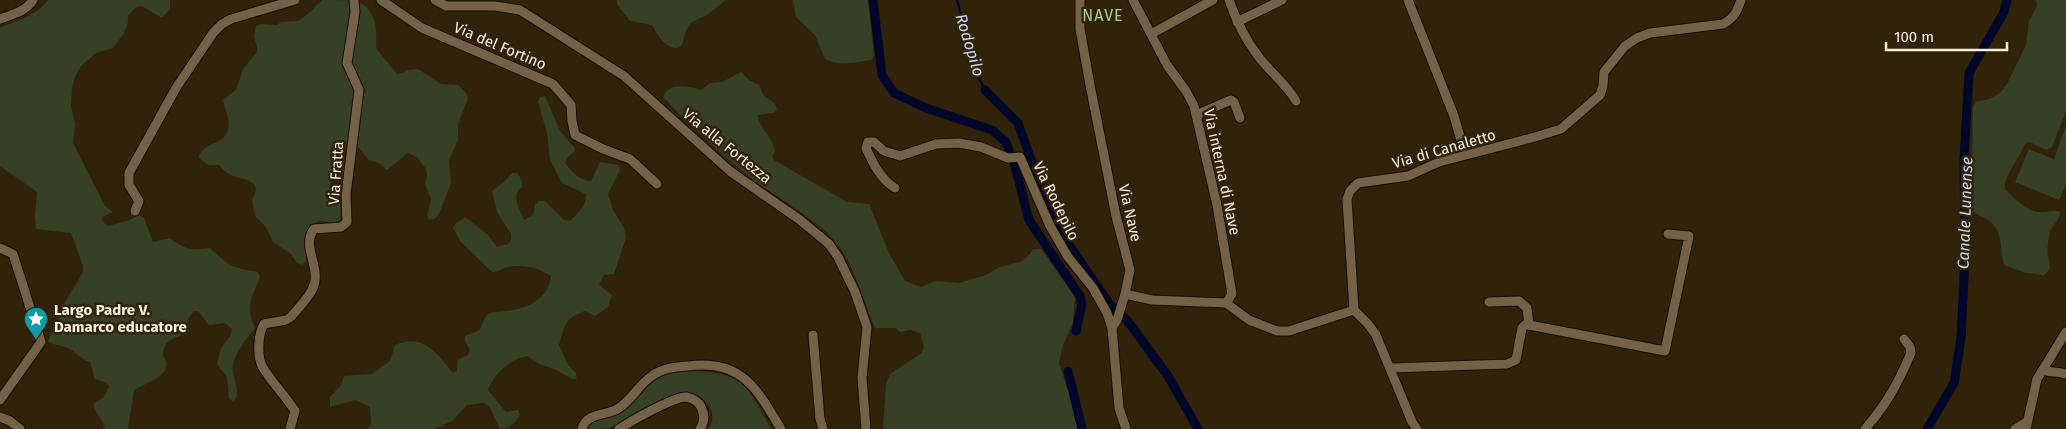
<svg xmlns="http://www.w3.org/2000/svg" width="2066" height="429" viewBox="0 0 2066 429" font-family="'Fira Sans',sans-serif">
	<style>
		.green { fill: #354026 }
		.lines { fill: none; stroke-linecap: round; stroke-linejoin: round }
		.stream { stroke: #000728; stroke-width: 2.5 }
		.canal { stroke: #000728; stroke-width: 9 }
		.minor-casing { stroke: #190b00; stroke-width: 11 }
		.minor { stroke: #736248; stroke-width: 9 }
		.labels { text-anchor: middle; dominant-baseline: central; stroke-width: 5; stroke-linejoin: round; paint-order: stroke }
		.street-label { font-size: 15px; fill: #faf0e2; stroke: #31220a }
		.poi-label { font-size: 15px; font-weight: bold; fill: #faf0e2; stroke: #31220a; text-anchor: start }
		.neighbourhood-label { font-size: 16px; letter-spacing: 1px; fill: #a6cf8c; stroke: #31220a }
		.water-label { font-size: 16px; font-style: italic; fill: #cadaf4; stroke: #31220a }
	</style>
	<rect width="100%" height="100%" fill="#31220a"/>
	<g class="green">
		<path d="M48 0H170V9L162 18 142 6 136 7 128 16V22L124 33 113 48 96 53 81 66 75 77 72 88 71 106 75 124 73 143 105 206 113 212 102 217V221L108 226 130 220 139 215 144 218 153 242 170 238C185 250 191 250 210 248 228 266 233 268 258 272L260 277C251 299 245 305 255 328 246 339 236 351 233 365 231 377 243 393 233 402L229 398 227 377 217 364 221 348 231 335 232 329 225 323 209 325 199 312 194 311 188 319 182 335C172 339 163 342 163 355 177 375 145 383 134 390L128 429H103L105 426 94 408V403L104 397 109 386 105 382 95 379 90 362C80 359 76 352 68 348 61 345 54 346 48 341L65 302 83 272V266L71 233 36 229 35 216 37 192 0 166V28C17 20 37 16 48 0Z"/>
		<path d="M322 0C330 0 351 0 357 1 377 10 377 30 376 48L397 74 403 73 407 70 418 69 441 84 458 85 466 93 468 98 458 124V140L449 160 451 183 439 214 434 219 429 220 427 215 431 199 425 184 427 174 426 169 417 157 408 153 387 170 379 163 369 160 359 148 348 147 344 150V174L341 178 331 180 328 197 339 200 341 204 340 220 336 223 320 221 311 224 304 239 306 261 302 265 297 263 291 254 273 242 266 227 255 216 252 200 256 190 255 185C242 174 231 181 219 165H208L199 158C201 141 226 146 228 128 230 120 225 108 223 100L236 90 243 69 257 52V47L254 37 256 26 261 24 277 25 281 22 298 21 308 14Z"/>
		<path d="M617 0H726L707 15 692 22 686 30 682 45 678 48C665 49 658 35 652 25L630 21 617 4Z"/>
		<path d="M793 0H868L874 56 871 60C855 62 840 67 825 59L815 35 796 17Z"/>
		<path d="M2036 0H2066V111L2052 147 2046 150 2030 142 2025 144C2020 157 2003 177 2005 189 2014 198 2028 213 2041 212 2049 212 2052 209 2060 212 2060 222 2050 226 2049 236 2048 241 2047 251 2048 256 2049 265 2053 269 2043 276L2038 274 2026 273 2004 265C2000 252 2003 235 1993 224 1986 216 1974 217 1970 205 1967 198 1971 189 1971 182 1973 157 1972 132 1973 107L1976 102 1989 99 2000 93 2007 84 2026 45 2029 21 2037 6Z"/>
		<path d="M741 72 749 80 759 85C761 89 762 94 766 97 772 102 775 101 777 110L773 113 757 115C760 129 773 137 775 152L772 156 774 160 847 202 869 204 889 253 905 281 921 287 936 281 959 283 986 275 1000 267 1022 261 1030 254 1033 249H1041L1075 297 1073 323 1063 345 1059 363 1073 406 1078 429H883L886 384 890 374 922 353 924 347 920 333 910 330 900 332 896 328H875C865 305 858 279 846 257 827 222 780 201 750 177 719 153 690 125 663 97 669 82 688 86 701 90L710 83 722 82Z"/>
		<path d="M545 96 560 131 574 147 575 151 567 158 565 163C571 171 580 181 591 181L600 162 618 165 620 170 608 194 613 210 624 228 626 238 614 274 604 275 599 285 612 295 608 307 595 316 585 311C564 318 565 326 559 345L568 365 576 373 577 379H572L554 369 539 364 527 356C510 359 494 374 488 390L506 412 518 410 520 415C515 423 510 429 500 429L489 406 483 403 467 405 452 421 435 429H368L371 424 370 407 355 400 330 407V397L341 385 344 376 372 374 390 361 395 345C423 333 436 352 453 373L457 371 458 360 468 355 470 350 465 341V336L480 330C482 325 484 319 487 315 491 311 500 312 506 311 527 309 549 299 551 276 539 268 523 264 508 267 502 268 499 272 492 272L461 242 453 228 456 223 465 217 487 234 497 247 508 244 511 240V234L497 212 492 191 505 181 512 173H518L522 182V187C510 194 520 210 524 220L533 215 535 205 539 201H545L564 220 570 221C577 213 587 206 586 194L562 183 550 160 547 133 538 102 540 97Z"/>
		<path d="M2066 126V185L2059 200 2015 182 2029 149 2054 159Z"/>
		<path d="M686 371C741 371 746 382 771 429H708C713 423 714 415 710 408 689 369 636 419 609 428 602 429 593 429 586 429L589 423 608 418 627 407 655 380 667 374Z"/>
	</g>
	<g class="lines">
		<path class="stream" d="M957 0 978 76 985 90"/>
		<g class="canal">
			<path d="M873 0 882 75 894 93 926 108 992 130 1006 142 1015 166 1029 220 1080 296 1082 304 1076 331"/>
			<path d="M985 90 1018 123 1040 185 1061 233 1110 305 1127 320 1168 376 1198 429"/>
			<path d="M1068 371 1082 429"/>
			<path d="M1927 429 1954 383 1961 338 1965 255 1964 159 1969 73 2004 12 2007 0"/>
		</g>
		<defs>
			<g id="minor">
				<path d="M381 0 422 28 553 84 571 105 572 121 575 135 603 149 630 159 657 184"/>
				<path d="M435 0 446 6H495L520 10 624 76 731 172 800 220 829 244 838 257 855 292 867 327 862 378 866 429"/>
				<path d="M1080 0V29L1090 85 1116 216 1130 270 1125 294 1117 320 1112 328"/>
				<path d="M1133 0 1167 65 1186 91 1194 106 1217 205 1232 294 1226 303"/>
				<path d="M1229 0C1236 20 1245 39 1258 56 1270 72 1286 84 1296 101"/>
				<path d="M1408 0 1454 116 1465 154"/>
				<path d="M0 19C13 14 25 12 33 0"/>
				<path d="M1237 22 1282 0"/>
				<path d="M1151 34 1213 0"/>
				<path d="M1196 115 1231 100 1234 102 1240 118"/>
				<path d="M895 188C880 179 873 163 866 148L868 142H874L884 151 900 156 936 144 959 143 981 147 1008 158 1020 157 1050 226 1068 257 1093 288 1107 313 1112 328 1119 408 1126 429"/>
				<path d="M135 211 139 201 129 185V173L176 88 213 33 222 24 231 19 295 0"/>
				<path d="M0 248 13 254 41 342 0 400"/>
				<path d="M1125 294 1152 300 1226 303 1249 320 1277 331H1289L1354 310"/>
				<path d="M1489 302 1519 301 1527 308 1529 325"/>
				<path d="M813 335 820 419 823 429"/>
				<path d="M1391 368 1507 364 1516 360 1522 328 1525 325H1529L1665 351 1689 236 1668 234"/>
				<path d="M2043 370C2051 373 2058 371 2066 374"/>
				<path d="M0 417 10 421 20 429"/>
				<path d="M290 429 295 411C285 395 271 382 262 366 257 355 258 334 264 324L286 320 291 317C299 307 313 294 315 281 318 263 302 245 314 229L341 227 347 222 346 194 359 90 347 63 355 12 354 0"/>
				<path d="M582 429C586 412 607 416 619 408 632 400 639 384 652 376 662 368 676 367 688 366 742 359 757 389 781 429"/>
				<path d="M619 429C631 421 673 397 686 397 692 398 699 402 701 407 705 415 705 422 700 429"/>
				<path d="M1417 429 1412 422 1376 335 1368 324 1354 310 1347 199 1350 191 1358 183 1408 176 1439 162 1535 137 1561 129 1600 95 1603 86 1604 72 1625 46 1637 38 1650 33 1723 24C1734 18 1737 12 1741 0"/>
				<path d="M1865 429C1887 404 1898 383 1911 353L1910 347 1904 339"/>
				<path d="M2015 429 2027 422"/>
				<path d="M2026 429 2037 379 2066 332"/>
			</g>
		</defs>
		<use href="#minor" class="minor-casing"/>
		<use href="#minor" class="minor"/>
	</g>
	<defs>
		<symbol id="sight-pin" viewBox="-11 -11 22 30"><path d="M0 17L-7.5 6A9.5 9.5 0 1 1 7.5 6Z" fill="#0f9aa8" stroke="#31220a"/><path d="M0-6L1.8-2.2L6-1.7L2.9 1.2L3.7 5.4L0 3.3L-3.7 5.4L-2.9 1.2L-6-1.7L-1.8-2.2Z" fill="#fff"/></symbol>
	</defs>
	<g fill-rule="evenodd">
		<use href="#sight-pin" x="22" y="305" width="28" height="38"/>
	</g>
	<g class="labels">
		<g class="street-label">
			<text transform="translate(500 46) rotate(23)">Via del Fortino</text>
			<text transform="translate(727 146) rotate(39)">Via alla Fortezza</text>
			<text transform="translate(1444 149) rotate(-16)">Via di Canaletto</text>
			<text transform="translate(1222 172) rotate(78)">Via interna di Nave</text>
			<text transform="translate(336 173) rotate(-86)">Via Fratta</text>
			<text transform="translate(1056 201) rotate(64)">Via Rodepilo</text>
			<text transform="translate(1130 213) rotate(77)">Via Nave</text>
		</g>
		<g class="poi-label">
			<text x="54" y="310">Largo Padre V.<tspan x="54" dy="17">Damarco educatore</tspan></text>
		</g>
		<g class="neighbourhood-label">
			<text x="1103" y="15">NAVE</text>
		</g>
		<g class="water-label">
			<text transform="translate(970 45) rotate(73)">Rodopilo</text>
			<text transform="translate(1965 213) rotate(-88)">Canale Lunense</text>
		</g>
	</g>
	<path d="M1886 42v8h121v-8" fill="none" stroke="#faf0e2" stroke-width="2.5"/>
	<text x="1894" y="42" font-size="15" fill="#faf0e2" stroke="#31220a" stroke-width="4" paint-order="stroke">100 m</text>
</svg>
